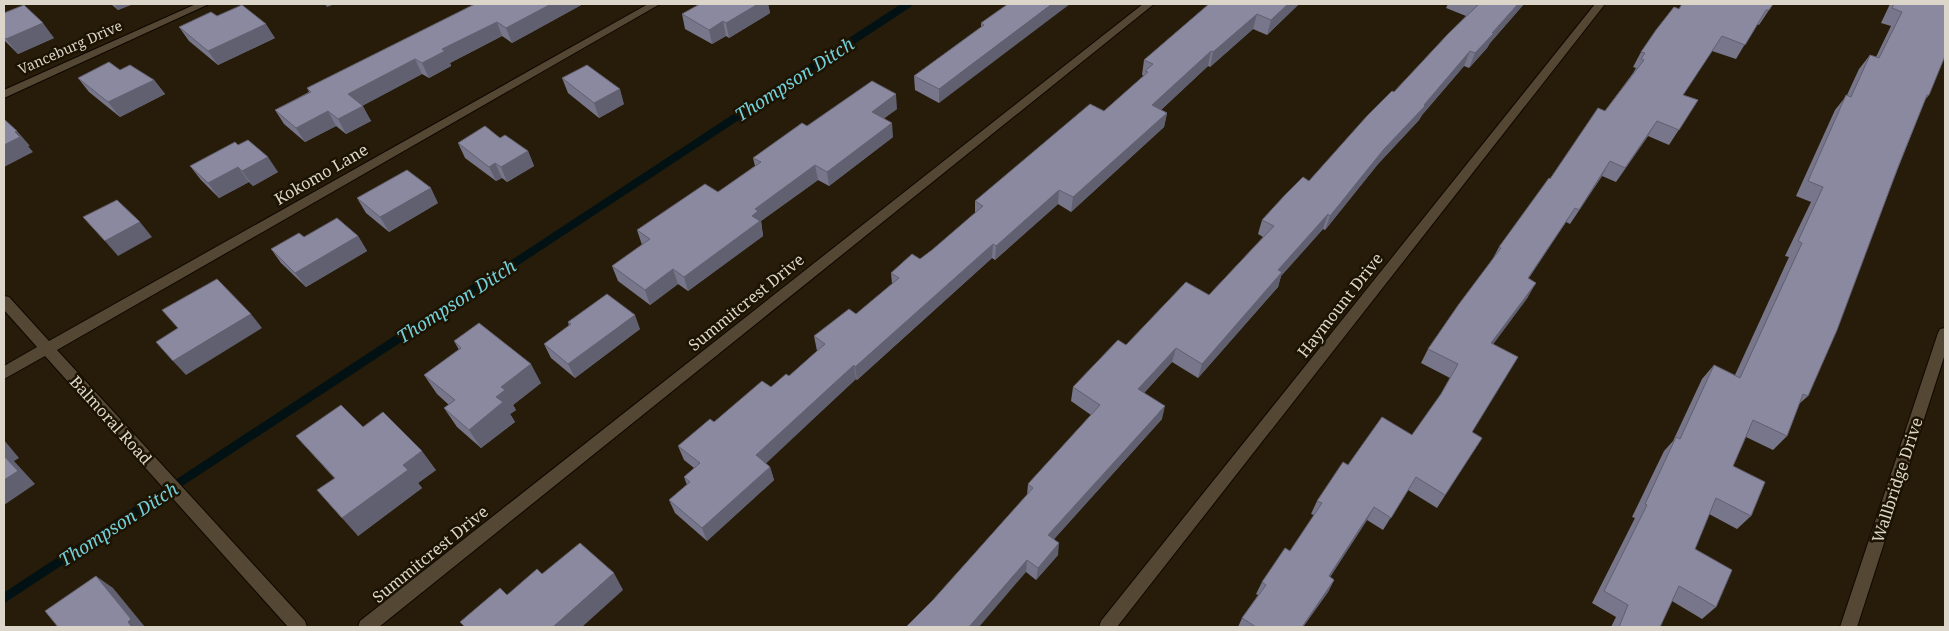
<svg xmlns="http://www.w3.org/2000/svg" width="1949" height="631" viewBox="0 0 1949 631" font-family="'Noto Serif',serif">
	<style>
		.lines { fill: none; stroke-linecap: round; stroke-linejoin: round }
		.stream-far1 { stroke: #021214; stroke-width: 8 }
		.stream { stroke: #021214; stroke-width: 9 }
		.minor-casing { stroke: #0f0700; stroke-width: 2 }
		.minor { fill: #544834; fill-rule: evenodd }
		.wall { fill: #77768a }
		.shaded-wall { fill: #616070 }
		.building { fill: #8a89a0; stroke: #616070 }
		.labels { text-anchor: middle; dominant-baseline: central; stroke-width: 5; stroke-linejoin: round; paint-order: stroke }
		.far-street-label { font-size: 14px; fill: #dcd6ca; stroke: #1d1302 }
		.street-label { font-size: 16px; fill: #dcd6ca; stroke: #1d1302 }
		.water-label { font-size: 18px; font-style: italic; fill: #71d0da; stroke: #1d1302 }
	</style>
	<rect width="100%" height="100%" fill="#261c09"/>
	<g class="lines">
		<path class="stream-far1" d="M493 277 908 4"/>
		<path class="stream" d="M4 598 495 275"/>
		<defs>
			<g id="minor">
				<path d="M196 4H209L4 98V90Z"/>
				<path d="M648 4H660L57 350 305 621 307 627H288L45 356 4 379V366L37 347 4 310V296L9 297 49 341Z"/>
				<path d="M1143 4H1154L379 627H358L360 621Z"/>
				<path d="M1595 4H1605L1117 627H1099L1101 621Z"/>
				<path d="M1945 328V354L1857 627H1840L1938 333 1940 329Z"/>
			</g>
		</defs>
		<use href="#minor" class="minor-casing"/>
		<use href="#minor" class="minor"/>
	</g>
	<g class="wall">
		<path d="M111 4H133L118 10Z"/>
		<path d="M475 4H583L512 43 502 36 450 63 451 66 429 78 422 74 362 106 371 121 346 134 336 126 305 142 284 124 275 110 309 92 307 88Z"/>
		<path d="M700 4H768L770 13 729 38 726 36 712 44 685 29 682 14Z"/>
		<path d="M1008 4 939 103 915 90 914 76 981 27V23Z"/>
		<path d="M1209 4 1298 5 1267 35 1253 29 1210 67 1208 66 1161 110 1167 113 1164 127 1071 212 1058 204 995 260 992 258 857 380 856 379 765 463 770 467 774 480 707 541 675 513 669 500 687 485 684 477 694 468 684 460 678 446 714 422 789 376 817 351 814 336 856 314 892 284 891 273 920 259 932 250 975 214V201L1104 111 1144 76 1142 75 1144 60Z"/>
		<path d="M1448 4H1524L1490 43 1487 48 1469 68 1464 66 1422 115 1419 120 1378 164 1325 230 1323 229 1281 276 1278 287 1198 378 1172 362 1144 393 1162 419 1054 539 1058 555 1036 580 1026 572 933 600 1027 495 1028 484 1091 415 1071 401 1073 387 1126 345 1209 295 1263 237 1258 234 1262 220 1309 181 1466 16 1446 8Z"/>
		<path d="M1773 4 1759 25 1757 24 1736 59 1712 51 1683 95 1698 100 1669 145 1648 136 1616 182 1602 176 1570 224 1566 222 1528 279V297L1493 344 1472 432 1482 438 1437 508 1408 490 1383 530 1367 520 1330 577 1334 580 1328 592 1303 627H1238L1242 618 1258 595 1256 594 1262 582 1290 551 1314 515 1311 514 1317 501 1348 465 1412 435 1441 394 1450 378 1421 363 1428 349 1491 262 1499 247 1550 179 1605 111 1633 73 1636 68 1633 67 1641 52 1679 9Z"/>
		<path d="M1890 4H1945L1929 95 1925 100 1808 396 1799 404 1787 436 1773 450 1746 437 1733 466 1751 516 1737 529 1709 514 1695 549 1716 607 1702 619 1672 601 1660 627H1611L1616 617 1592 603 1635 518 1632 517 1664 451 1673 441 1702 379 1714 365 1735 375 1789 257 1785 256 1811 202 1796 196 1835 110 1847 95 1859 69 1870 55 1876 57 1891 26 1881 23Z"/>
		<path d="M4 13 54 38 18 54 4 40Z"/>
		<path d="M217 16 275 38 218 65 189 41 179 27Z"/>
		<path d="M120 70 154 80 165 94 120 117 89 92 78 78Z"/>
		<path d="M562 78 624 104 599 118 568 93Z"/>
		<path d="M897 109 884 118 893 137 829 186 818 180 761 221 763 236 688 291 678 284 650 305 618 281 612 266 642 245 637 230 718 192 755 166 753 158 807 126Z"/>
		<path d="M500 138 528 151 534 166 507 182 502 178 496 181 465 158 458 143Z"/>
		<path d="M238 145 278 172 253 186 249 182 219 198 201 180 190 166Z"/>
		<path d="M357 198 438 203 389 232 366 213Z"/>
		<path d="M358 236 367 251 306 287 281 263 271 249 304 237Z"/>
		<path d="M568 322 640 329 575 378 551 358 544 344 569 326Z"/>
		<path d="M454 341 541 383 513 405 516 410 510 414 515 422 481 448 457 427 444 408 449 405 437 394 424 375 459 350Z"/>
		<path d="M363 427 436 470 418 483 422 488 358 536 334 478 296 436Z"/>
	</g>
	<g class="shaded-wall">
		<path d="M114 4H133L118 10Z"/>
		<path d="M325 4H335L327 7Z"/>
		<path d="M551 4H583L512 43 506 28Z"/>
		<path d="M758 4H768L770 13 729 38 726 23Z"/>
		<path d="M1052 4H1070L939 103V89Z"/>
		<path d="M1288 4H1298V5L1267 35 1271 20Z"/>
		<path d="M1518 4H1524L1490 43 1487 48 1469 68 1475 53Z"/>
		<path d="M1257 14 1253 29 1210 67 1213 52Z"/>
		<path d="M723 21 726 36 712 44 709 30Z"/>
		<path d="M497 22 502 36 450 63 451 66 429 78 422 63 442 49Z"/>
		<path d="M43 23 54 38 18 54 6 39Z"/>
		<path d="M266 24 275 38 218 65 208 51Z"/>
		<path d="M1211 51 1208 66 1150 120 1152 105Z"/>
		<path d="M1470 51 1464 66 1422 115 1419 120 1378 164 1325 230 1330 216 1384 149Z"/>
		<path d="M415 59 422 74 356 109 348 94Z"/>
		<path d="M154 80 165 94 120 117 108 102Z"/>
		<path d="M620 89 624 104 599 118 594 103Z"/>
		<path d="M896 94 897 109 874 126 872 112Z"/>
		<path d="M363 106 371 121 346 134 338 119Z"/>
		<path d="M328 111 336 126 305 142 296 128Z"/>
		<path d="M1167 113 1164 127 1071 212 1073 197Z"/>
		<path d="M1657 121 1648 136 1616 182 1625 168Z"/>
		<path d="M892 123 893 137 829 186 827 172Z"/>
		<path d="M17 131 30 146H28L33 152 4 167V145L15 132Z"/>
		<path d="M528 151 534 166 507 182 501 167Z"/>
		<path d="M268 157 278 172 253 186 242 171Z"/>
		<path d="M1610 161 1602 176 1570 224 1579 210Z"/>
		<path d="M495 163 502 178 496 181 489 167Z"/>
		<path d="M815 165 818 180 761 221 763 236 688 291 684 277 752 216 755 209Z"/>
		<path d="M238 167 249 182 219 198 208 183Z"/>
		<path d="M431 188 438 203 389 232 380 217Z"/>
		<path d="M1059 190 1058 204 995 260 996 246Z"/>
		<path d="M1575 208 1566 222 1519 293 1528 278Z"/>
		<path d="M1328 214 1323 229 1281 276 1278 287 1198 378 1202 364 1278 270Z"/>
		<path d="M140 222 152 237 118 256 105 241Z"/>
		<path d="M358 236 367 251 306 287 295 273Z"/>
		<path d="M993 244 992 258 857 380 855 367Z"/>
		<path d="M673 269 678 284 650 305 645 290Z"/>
		<path d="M1536 283 1528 297 1483 358 1491 343Z"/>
		<path d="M251 314 262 328 186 375 173 361Z"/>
		<path d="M635 315 640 329 575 378 568 364Z"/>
		<path d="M1176 348 1172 362 1135 403 1138 389Z"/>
		<path d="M531 364 541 383 513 405 516 410 510 414 515 422 481 448 469 430 496 397 501 387Z"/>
		<path d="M854 365 856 379 760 469 756 455Z"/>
		<path d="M1165 406 1162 419 1047 547 1048 535Z"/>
		<path d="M4 440 19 458 14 461 35 484 4 505Z"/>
		<path d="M422 451 436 470 418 483 422 488 358 536 342 518 403 465Z"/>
		<path d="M770 467 774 480 707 541 702 528Z"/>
		<path d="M1374 507 1367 520 1323 588 1329 576Z"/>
		<path d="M1059 543 1058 555 1036 580 1038 568Z"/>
		<path d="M1027 560 1026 572 979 627H969Z"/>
		<path d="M614 573 623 590 582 627H553Z"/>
		<path d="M96 576 113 588 145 627H132Z"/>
		<path d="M1334 580 1328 592 1303 627H1302Z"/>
	</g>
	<g class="building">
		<path d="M475 4H551L506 28 497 22 442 49 445 51 422 63 415 59 348 94 363 106 338 119 328 111 296 128 275 110 311 92 307 88Z"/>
		<path d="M700 4H758L726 23 723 21 709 30 682 14Z"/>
		<path d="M1008 4H1052L939 89 914 76 984 25 981 23Z"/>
		<path d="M1209 4H1288L1271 20 1257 14 1213 52 1211 51 1152 105 1167 113 1073 197 1059 190 996 246 993 244 855 367 854 365 756 455 770 467 702 528 669 500 690 482 684 477 700 463 678 446 710 419 714 422 762 381 771 387 786 374 789 376 825 344 814 336 849 309 856 314 899 278 891 273 912 254 920 259 932 250 983 206 975 201 1090 104 1104 111 1148 72 1145 71 1153 64 1144 60Z"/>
		<path d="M1479 4H1518L1492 33H1494L1475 53 1470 51 1424 105 1425 106 1384 149 1330 216 1328 214 1278 270 1282 272 1202 364 1176 348 1138 389 1165 406 1048 535 1059 543 1038 568 1027 560 969 627H906L933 600 1033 488 1028 484 1100 405 1073 387 1118 340 1126 345 1186 282 1209 295 1274 226 1262 220 1285 195 1303 177 1309 181 1367 116 1392 91 1394 92 1448 34Z"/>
		<path d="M1682 4H1773L1769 10H1766L1745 45 1722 36 1683 95 1698 100 1679 130 1657 121 1625 168 1610 161 1579 210 1575 208 1528 278 1536 283 1491 343 1518 357 1472 432 1482 438 1445 495 1416 477 1391 518 1374 507 1329 576 1334 580 1302 627H1256L1242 618 1266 585 1262 582 1285 548 1290 551 1322 503 1317 501 1343 462 1348 465 1382 417 1412 435 1441 394 1458 364 1428 349 1459 304 1501 248 1499 247 1549 178 1550 179 1598 108 1605 111 1644 60 1641 59 1645 53 1641 52 1656 30 1674 7 1679 9Z"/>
		<path d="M1894 4H1945V56L1929 95H1927L1898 167 1837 330 1808 396 1803 394 1787 436 1753 420 1733 466 1765 482 1751 516 1716 498 1695 549 1732 570 1716 607 1679 586 1660 627H1619L1628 605 1604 591 1647 505 1645 504 1676 437 1680 439 1714 365 1740 378 1802 243 1798 241 1823 187 1808 181 1846 95 1851 97 1870 55 1879 58 1902 12 1892 8Z"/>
		<path d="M24 5 43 23 6 39 4 37V13Z"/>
		<path d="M242 5 266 24 208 51 179 27 211 12 217 16Z"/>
		<path d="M109 62 120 70 130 65 154 80 108 102 78 78Z"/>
		<path d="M587 65 620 89 594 103 562 78Z"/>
		<path d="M872 81 896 94 872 112 892 123 827 172 815 165 755 209 758 211 752 216 760 221 684 277 673 269 645 290 612 266 650 239 637 230 705 184 718 192 761 162 753 158 802 123 807 126Z"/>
		<path d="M4 119 17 131 15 132 20 137 4 145Z"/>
		<path d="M485 126 500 138 505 135 528 151 501 167 495 163 489 167 458 143Z"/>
		<path d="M248 140 268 157 242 171 238 167 208 183 190 166 235 142 238 145Z"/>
		<path d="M407 170 431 188 380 217 357 198Z"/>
		<path d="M117 200 140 222 105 241 83 217Z"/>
		<path d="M337 218 358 236 295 273 271 249 299 233 304 237Z"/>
		<path d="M217 279 251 314 173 361 156 342 178 328 162 310Z"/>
		<path d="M607 294 635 315 568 364 544 344 571 324 568 322Z"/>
		<path d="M479 323 531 364 501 387 505 390 496 397 503 402 469 430 444 408 455 400 424 375 461 348 454 341Z"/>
		<path d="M341 405 363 427 383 412 422 451 403 465 408 470 342 518 317 490 335 478 296 436Z"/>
		<path d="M4 456 18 471 4 480Z"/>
		<path d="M580 543 614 573 553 627H465L460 622 500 588 507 595 537 569 542 574Z"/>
		<path d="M96 576 131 619 128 622 132 627H58L45 611Z"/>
	</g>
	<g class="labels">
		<g class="far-street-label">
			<text transform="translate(70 47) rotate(-24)">Vanceburg Drive</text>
		</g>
		<g class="street-label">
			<text transform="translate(321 174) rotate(-30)">Kokomo Lane</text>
			<text transform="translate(746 302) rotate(-39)">Summitcrest Drive</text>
			<text transform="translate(1340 305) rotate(-52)">Haymount Drive</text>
			<text transform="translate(111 420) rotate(48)">Balmoral Road</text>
			<text transform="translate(1897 480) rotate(-72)">Wallbridge Drive</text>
			<text transform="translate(430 554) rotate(-39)">Summitcrest Drive</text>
		</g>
		<g class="water-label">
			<text transform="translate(794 79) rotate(-33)">Thompson Ditch</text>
			<text transform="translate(456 301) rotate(-33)">Thompson Ditch</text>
			<text transform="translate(118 524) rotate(-33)">Thompson Ditch</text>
		</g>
	</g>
	<rect width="1949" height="631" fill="none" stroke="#dcd6ca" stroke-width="10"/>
</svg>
